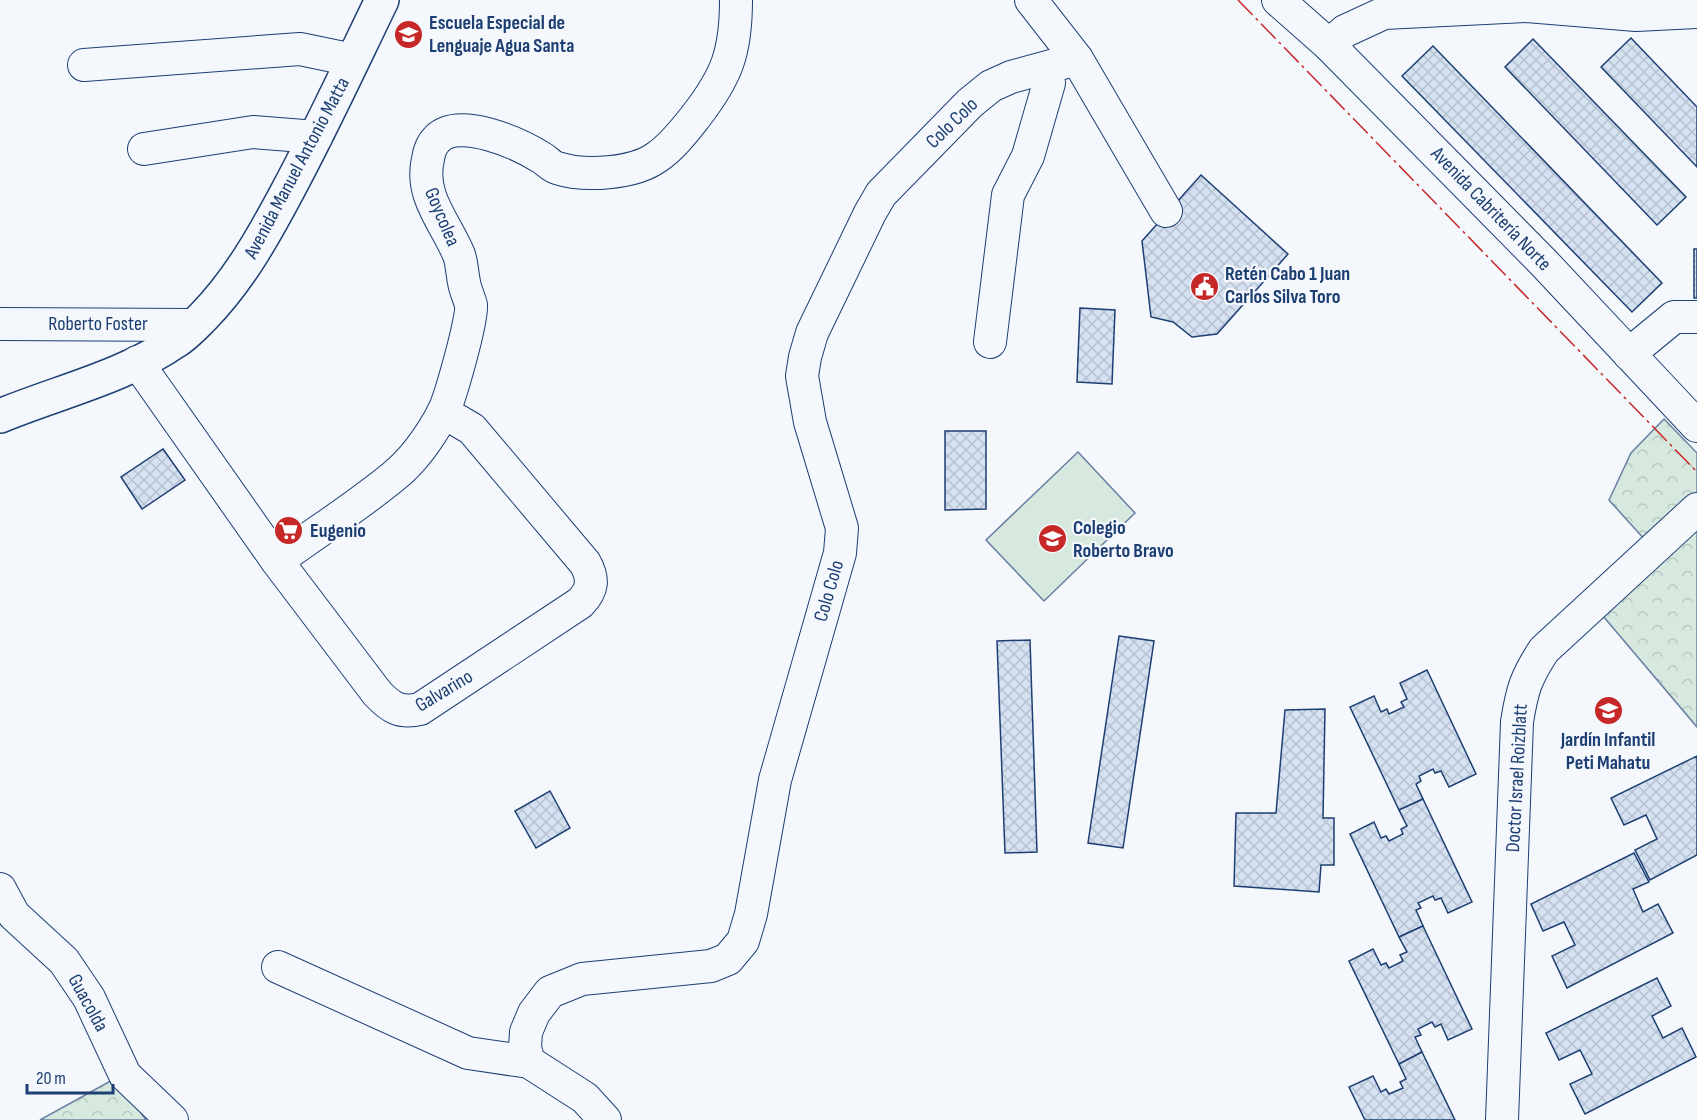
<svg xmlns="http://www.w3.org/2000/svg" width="1697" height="1120" viewBox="0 0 1697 1120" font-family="'Sofia Sans Condensed',sans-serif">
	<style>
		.park { fill: url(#park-crowns); stroke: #687fa3; stroke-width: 1.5 }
		.pitch { fill: #d7e8df; stroke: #687fa3; stroke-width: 1.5 }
		.building { fill: url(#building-cross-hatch); stroke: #1d3f73; stroke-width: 1.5 }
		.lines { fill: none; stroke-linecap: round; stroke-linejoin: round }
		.minor-casing { stroke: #1d3f73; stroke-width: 34 }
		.major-casing { stroke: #1d3f73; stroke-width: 36 }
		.minor { stroke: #f4f7fb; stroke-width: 32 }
		.major { stroke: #f4f7fb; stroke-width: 33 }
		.power { stroke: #c62828; stroke-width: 1.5; stroke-dasharray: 21 4.5 3 4.5; stroke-linecap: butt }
		.labels { text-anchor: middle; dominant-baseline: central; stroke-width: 4.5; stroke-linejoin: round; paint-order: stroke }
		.poi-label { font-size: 20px; font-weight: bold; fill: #1d3f73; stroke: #f4f7fb; text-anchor: start }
		.street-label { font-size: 20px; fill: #1d3f73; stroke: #f4f7fb }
	</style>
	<defs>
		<pattern id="park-crowns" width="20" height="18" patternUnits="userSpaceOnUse" patternTransform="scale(1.5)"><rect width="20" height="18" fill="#d7e8df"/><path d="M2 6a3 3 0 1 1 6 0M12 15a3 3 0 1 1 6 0" fill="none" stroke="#b8c8c3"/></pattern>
		<pattern id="building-cross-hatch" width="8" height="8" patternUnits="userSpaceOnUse" patternTransform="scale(1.5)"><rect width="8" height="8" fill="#d5e0f0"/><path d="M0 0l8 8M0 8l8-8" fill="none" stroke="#b6c1d1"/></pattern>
	</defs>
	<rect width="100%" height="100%" fill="#f4f7fb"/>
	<g class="park">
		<path d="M1664 419 1697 453V727L1603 616 1663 560 1609 500 1631 453Z"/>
		<path d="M116 1078 146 1120H40Z"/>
	</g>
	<path class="pitch" d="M1078 452 1135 513 1044 601 986 540Z"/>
	<g class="building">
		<path d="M1631 38 1697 107V167L1601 67Z"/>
		<path d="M1533 39 1686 197 1657 225 1505 67Z"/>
		<path d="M1433 46 1662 283 1632 312 1402 76Z"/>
		<path d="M1201 175 1288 254 1217 334 1192 337 1173 322 1151 317 1142 241Z"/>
		<rect x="1694" y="249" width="3" height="49"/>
		<path d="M1080 308 1115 310 1112 384 1077 382Z"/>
		<path d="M945 431H986V509L945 510Z"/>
		<path d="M163 449 185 480 142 509 121 477Z"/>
		<path d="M1119 636 1154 641 1123 848 1088 843Z"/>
		<path d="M1030 640 1037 852 1005 853 997 641Z"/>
		<path d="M1427 670 1476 774 1449 787 1441 771 1435 773 1433 769 1419 776 1421 781 1416 784 1423 799 1399 810 1350 707 1374 696 1381 712 1387 709 1389 714 1404 707 1401 702 1407 699 1400 683Z"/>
		<path d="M1325 709 1323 818H1334V865H1321L1319 892 1234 886 1236 813H1276L1285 710Z"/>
		<path d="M1697 756V855L1650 880 1635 850 1657 839 1646 815 1624 825 1611 798Z"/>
		<path d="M550 791 570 828 536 848 515 811Z"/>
		<path d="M1423 799 1472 902 1448 913 1441 898 1435 900 1433 896 1418 903 1421 908 1416 910 1423 926 1399 937 1350 834 1374 822 1381 838 1386 836 1389 841 1403 834 1401 829 1407 826 1399 810Z"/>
		<path d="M1634 853 1649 882 1633 889 1643 912 1658 904 1673 933 1567 988 1552 956 1575 945 1564 922 1543 931 1531 904Z"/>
		<path d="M1423 926 1472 1029 1448 1040 1441 1024 1435 1027 1432 1022 1418 1029 1421 1035 1415 1037 1422 1052 1399 1064 1349 961 1373 949 1381 965 1386 963 1389 968 1403 961 1400 955 1407 952 1399 937Z"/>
		<path d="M1657 978 1671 1006 1652 1016 1663 1038 1682 1028 1696 1057 1585 1114 1570 1084 1592 1074 1580 1050 1559 1060 1546 1033Z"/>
		<path d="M1422 1052 1455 1120H1365L1349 1087 1373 1076 1381 1092 1386 1089 1389 1094 1403 1088 1400 1082 1406 1079 1399 1064Z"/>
	</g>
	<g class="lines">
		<defs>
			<g id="minor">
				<path d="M1278 0 1329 45 1544 263 1697 426"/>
				<path d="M1329 45 1345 31 1384 13 1527 6 1636 15 1697 12"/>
				<path d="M1077 59 1166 211"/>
				<path d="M84 65 300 49 353 60"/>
				<path d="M144 149 253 132 316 137"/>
				<path d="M0 324 195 325"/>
				<path d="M990 342 1008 195 1028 156 1049 83 1046 68"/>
				<path d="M1629 354 1674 317H1697"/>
				<path d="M137 362 277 561 377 693C390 707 400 714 420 709L580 603C593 590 594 579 585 563L472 429 443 412"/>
				<path d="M277 561C315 533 358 506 394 476 414 460 431 435 443 413 450 399 473 318 471 305 469 297 465 290 464 282 462 273 462 263 459 255 446 223 419 196 428 159 429 152 432 144 437 139 459 116 520 144 542 158 547 161 552 167 557 168 584 177 634 174 657 157 672 147 685 130 696 116 727 76 736 52 736 0"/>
				<path d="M0 889 14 915 64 961 89 998 125 1075 172 1120"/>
				<path d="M278 967 468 1053 529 1062"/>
				<path d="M605 1120 585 1098 529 1062 525 1048 526 1032 534 1013 550 992 582 979 711 966 728 959 743 941 751 914 775 780 840 553 842 528 810 422 802 376 805 357 812 333 870 213 881 194 970 103 991 86 1011 77 1077 59 1031 0"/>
				<path d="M1502 1120 1517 722C1522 690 1526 677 1544 650L1697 509"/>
			</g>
			<path id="major" d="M0 416C58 392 124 377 176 341 186 335 195 325 203 317 239 280 263 237 287 192 321 129 351 64 382 0"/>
		</defs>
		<use href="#minor" class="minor-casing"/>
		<use href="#major" class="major-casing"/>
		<use href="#minor" class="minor"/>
		<use href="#major" class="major"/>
		<path class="power" d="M1238 0 1697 472"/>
	</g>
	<defs>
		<symbol id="school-disc" viewBox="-11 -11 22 22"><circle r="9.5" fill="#c62828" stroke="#f4f7fb"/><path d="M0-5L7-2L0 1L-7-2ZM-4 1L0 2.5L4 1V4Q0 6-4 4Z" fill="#fff"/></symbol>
		<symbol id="civic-disc" viewBox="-11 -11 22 22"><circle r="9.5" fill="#c62828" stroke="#f4f7fb"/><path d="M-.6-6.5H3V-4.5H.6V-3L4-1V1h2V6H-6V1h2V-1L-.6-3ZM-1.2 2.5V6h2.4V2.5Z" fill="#fff"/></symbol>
		<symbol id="supermarket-disc" viewBox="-11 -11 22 22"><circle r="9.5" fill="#c62828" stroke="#f4f7fb"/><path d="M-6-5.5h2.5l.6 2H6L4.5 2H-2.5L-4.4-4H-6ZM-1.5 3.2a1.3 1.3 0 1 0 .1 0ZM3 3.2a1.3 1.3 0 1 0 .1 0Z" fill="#fff"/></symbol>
	</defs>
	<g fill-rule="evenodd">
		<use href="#school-disc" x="392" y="18" width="33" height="33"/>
		<use href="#civic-disc" x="1188" y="270" width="33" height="33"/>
		<use href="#supermarket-disc" x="272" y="514" width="33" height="33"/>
		<use href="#school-disc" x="1036" y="522" width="33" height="33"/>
		<use href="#school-disc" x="1592" y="694" width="33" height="33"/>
	</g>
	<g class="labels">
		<g class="poi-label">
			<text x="429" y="23">Escuela Especial de<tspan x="429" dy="23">Lenguaje Agua Santa</tspan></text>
			<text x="1225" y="274">Retén Cabo 1 Juan<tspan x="1225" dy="23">Carlos Silva Toro</tspan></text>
			<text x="1073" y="528">Colegio<tspan x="1073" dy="23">Roberto Bravo</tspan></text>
			<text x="310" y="531">Eugenio</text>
			<text x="1608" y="740" text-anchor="middle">Jardín Infantil<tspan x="1608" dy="23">Peti Mahatu</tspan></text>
		</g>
		<g class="street-label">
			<text transform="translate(952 123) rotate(-44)">Colo Colo</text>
			<text transform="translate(297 168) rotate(-62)">Avenida Manuel Antonio Matta</text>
			<text transform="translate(1491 209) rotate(46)">Avenida Cabritería Norte</text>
			<text transform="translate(442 217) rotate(67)">Goycolea</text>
			<text x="98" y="324">Roberto Foster</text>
			<text transform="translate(829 591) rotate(-74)">Colo Colo</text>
			<text transform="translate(444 691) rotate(-31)">Galvarino</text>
			<text transform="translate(1517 778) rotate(-87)">Doctor Israel Roizblatt</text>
			<text transform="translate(88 1003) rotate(61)">Guacolda</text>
		</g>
	</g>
	<path d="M27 1084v9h86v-9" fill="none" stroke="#1d3f73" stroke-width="3"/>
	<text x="36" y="1084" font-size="18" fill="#1d3f73" stroke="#f4f7fb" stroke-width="4.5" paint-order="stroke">20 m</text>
</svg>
